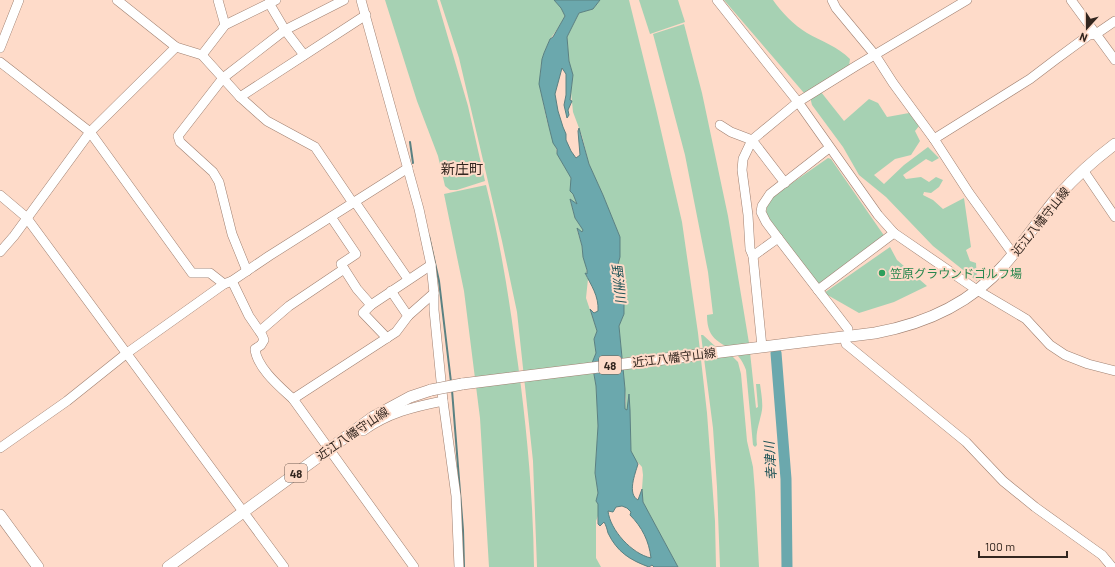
<svg xmlns="http://www.w3.org/2000/svg" width="1115" height="567" viewBox="0 0 1115 567" font-family="Barlow,'Noto Sans JP',sans-serif">
	<style>
		.green { fill: #a6d1b3 }
		.water { fill: #6ba8ad; stroke: #5a8182; fill-rule: evenodd }
		.lines { fill: none; stroke-linecap: round; stroke-linejoin: round }
		.stream { stroke: #5a8182; stroke-width: 2 }
		.river { stroke: #6ba8ad; stroke-width: 11 }
		.minor-casing { stroke: #a08071; stroke-width: 10 }
		.major-casing { stroke: #a08071; stroke-width: 12 }
		.minor { stroke: #fff; stroke-width: 9 }
		.major { stroke: #fff; stroke-width: 11 }
		.major-bridge-casing { stroke: #a08071; stroke-width: 12; stroke-linecap: butt }
		.major-bridge { stroke: #fff; stroke-width: 11 }
		.leisure-dot { fill: #2e9e5b; stroke: #fedbc9; stroke-width: 1.5 }
		.labels { text-anchor: middle; dominant-baseline: central; stroke-width: 4; stroke-linejoin: round; paint-order: stroke }
		.shield { fill: #fedbc9; stroke: #705c52; stroke-width: 1 }
		.shield-label { font-size: 11px; font-weight: bold; fill: #33261f }
		.street-label { font-size: 12px; fill: #33261f; stroke: #fedbc9 }
		.leisure-label { font-size: 12px; fill: #27864d; stroke: #fedbc9; text-anchor: start }
		.water-label { font-size: 13px; font-style: italic; fill: #1c5256; stroke: #fedbc9 }
		.quarter-label { font-size: 14px; fill: #33261f; stroke: #fedbc9 }
	</style>
	<rect width="100%" height="100%" fill="#fedbc9"/>
	<g class="green">
		<path d="M385 0H437L468 106 485 181 457 190H450L445 186 438 156 417 101Z"/>
		<path d="M440 0H554L561 8 565 16C560 24 556 32 550 39 548 41 548 46 546 48 535 72 542 97 547 121 549 129 557 147 557 154L571 178 573 194 577 204 570 200 575 218 583 230 582 233 577 228V230L582 246 583 257 586 263 587 275 585 274 588 279 586 298 597 331 594 339 596 353 592 363 596 386 598 426 595 473 598 493 596 501 598 504V516L596 521V558L601 567H537L533 461 517 312 502 241 459 58Z"/>
		<path d="M600 0H629L656 109 682 222 698 333 707 413 715 521 716 567H678L643 502 642 489 643 475 642 467 634 458 631 451 630 410 629 398 627 411 625 409 626 401 619 326 624 314V298L618 277 615 275V270L620 257V237L603 195 589 164 582 136 573 112 571 92 573 75 569 61 567 37 579 13 593 9Z"/>
		<path d="M639 0H678L685 22 650 34Z"/>
		<path d="M724 0H773C781 12 794 25 807 33 821 41 838 47 850 59L849 66 804 93Z"/>
		<path d="M684 24 702 93 728 216 749 343 756 408 758 407 756 384H760C761 392 763 402 762 410 760 422 755 432 757 445L755 447 753 445 746 370C744 365 742 360 738 356 722 340 707 343 707 315L713 314 708 272 685 155 653 34Z"/>
		<path d="M821 92 844 121 869 99 878 103 887 117 909 113 919 126 915 131 920 141 911 155 895 159 874 175 884 184 904 165 928 147 939 158 932 162 926 159 903 175 906 179 921 177 929 182 936 177 943 180 939 187 931 193 924 192 923 195 933 200 943 209 964 198 971 247 966 250 970 261 976 263 977 281 933 246 886 197 859 175 843 147 812 105 810 97Z"/>
		<path d="M828 158 831 159 885 237 818 286 767 220C765 210 767 204 772 197Z"/>
		<path d="M486 185C499 237 508 290 515 343 526 418 533 492 534 567H489L480 418 464 291 444 194Z"/>
		<path d="M890 247 897 260 927 286 894 302 859 313 824 293Z"/>
		<path d="M701 335H703L716 347 732 356 738 362 741 374 747 441 753 467 755 492 759 567H720L717 487 713 428Z"/>
	</g>
	<path class="water" d="M554 0H600L593 9 579 13 567 37 569 61 573 75 570 100 572 101 568 110 569 115 567 118 564 105 566 95V74L562 68 555 94 558 111 563 127 566 134V140L571 151 576 158 580 155 578 131 579 128 589 164 603 195 620 237V257L615 275 618 277 624 298V314L619 326 625 389V409L627 410 629 394 630 410 631 451 638 464C635 474 627 494 638 500L642 489 643 502 678 567H654L652 565 649 567C630 560 617 552 608 533 607 529 606 525 604 522L600 526 598 524V504L596 501 598 493 595 473 598 426 596 386 592 363 596 353 594 339 597 331 590 309 594 313 598 311C599 296 591 285 585 273L587 274V270L583 257 582 246 577 228 582 232 583 230 575 218 570 199 577 204 573 194 570 191 571 178 557 154V149L553 143 548 123 539 84 542 59 544 53 550 39 553 37 565 16 561 8ZM622 506 627 508 631 512 630 515C642 527 649 541 651 558 632 554 610 530 608 511L613 512 616 507Z"/>
	<g class="lines">
		<g class="stream">
			<path d="M410 142 413 163"/>
			<path d="M429 236 439 281 451 382"/>
			<path d="M452 390 463 530 464 567"/>
		</g>
		<path class="river" d="M776 353 786 479 787 567"/>
		<defs>
			<g id="minor">
				<path d="M117 0 176 47 202 55 240 97 267 121 315 147 353 203"/>
				<path d="M218 0 225 25"/>
				<path d="M361 0 419 209 431 265 434 293V310L443 401 456 496 459 567"/>
				<path d="M717 0 798 102 878 215 894 233 977 290 1026 319 1050 345 1065 355 1088 364 1115 371"/>
				<path d="M832 0 836 8 875 55 893 83 934 139 969 193 1013 254"/>
				<path d="M1071 0 1115 60"/>
				<path d="M269 3 285 30 304 55"/>
				<path d="M0 48 19 0"/>
				<path d="M202 55 225 25 276 0"/>
				<path d="M0 62 90 132 192 273H210L224 284"/>
				<path d="M240 97 366 15"/>
				<path d="M720 125 731 132 752 140 785 183"/>
				<path d="M934 139 1030 79 1055 60 1089 35 1096 34 1115 21"/>
				<path d="M829 148 770 194 762 206 761 212 766 222 778 238 848 329"/>
				<path d="M1083 170 1115 217"/>
				<path d="M0 195 26 217 284 567"/>
				<path d="M355 202 408 279"/>
				<path d="M331 217 356 254 341 264 357 289 371 305"/>
				<path d="M0 252 14 236 90 132 176 47"/>
				<path d="M753 256 778 238"/>
				<path d="M247 271 232 234 219 182 213 172 180 142 178 136 223 78 285 30 344 0"/>
				<path d="M232 281 249 316 262 335 264 340 261 345 255 349C257 368 280 387 293 399L414 567"/>
				<path d="M818 290 894 233"/>
				<path d="M391 291 408 316"/>
				<path d="M260 331 289 306 344 269"/>
				<path d="M844 337 846 344 966 442 1003 481 1035 507 1102 555 1112 567"/>
				<path d="M387 338 363 313 371 305 431 265"/>
				<path d="M762 347 753 256 750 249 748 215 742 170 743 159 752 140 798 102 856 66 967 0"/>
				<path d="M293 399 396 332 408 316 434 293"/>
				<path d="M363 431C388 413 413 407 443 401"/>
				<path d="M0 448 67 401 127 353 224 284 232 281 269 256 408 168"/>
			</g>
			<g id="major">
				<path d="M462 384 875 333C924 324 971 303 1004 265 1024 243 1040 217 1059 195 1076 176 1095 159 1115 144"/>
				<path d="M0 515 38 567"/>
				<path d="M168 567 373 417 410 397 431 390"/>
			</g>
		</defs>
		<use href="#minor" class="minor-casing"/>
		<use href="#major" class="major-casing"/>
		<use href="#minor" class="minor"/>
		<use href="#major" class="major"/>
		<defs>
			<path id="major-bridge" d="M431 390 462 384"/>
		</defs>
		<use href="#major-bridge" class="major-bridge-casing"/>
		<use href="#major-bridge" class="major-bridge"/>
	</g>
	<circle class="leisure-dot" cx="882" cy="273" r="4"/>
	<g class="labels">
		<g class="shield">
			<rect x="599" y="356" width="22" height="18" rx="3"/>
			<rect x="285" y="464" width="22" height="18" rx="3"/>
		</g>
		<g class="shield-label">
			<text x="610" y="365">48</text>
			<text x="296" y="473">48</text>
		</g>
		<g class="street-label">
			<text transform="translate(1040 221) rotate(-51)">近江八幡守山線</text>
			<text transform="translate(674 357) rotate(-7)">近江八幡守山線</text>
			<text transform="translate(352 433) rotate(-34)">近江八幡守山線</text>
		</g>
		<g class="leisure-label">
			<text x="890" y="273">笠原グラウンドゴルフ場</text>
		</g>
		<g class="water-label">
			<text transform="translate(619 283) rotate(83)">野洲川</text>
			<text transform="translate(770 461) rotate(-94)">幸津川</text>
		</g>
		<g class="quarter-label">
			<text x="462" y="168">新庄町</text>
		</g>
	</g>
	<g transform="translate(1087 28) rotate(201)" stroke="#fedbc9" stroke-width="3" paint-order="stroke">
	<path d="M0-3L7 15L0 10L-7 15Z" fill="#33261f"/>
	<text y="-6" font-size="11" font-weight="bold" text-anchor="middle" fill="#33261f">N</text>
	</g>
	<path d="M979 551v6h88v-6" fill="none" stroke="#33261f" stroke-width="2"/>
	<text x="985" y="551" font-size="12" fill="#33261f" stroke="#fedbc9" stroke-width="3" paint-order="stroke">100 m</text>
</svg>
